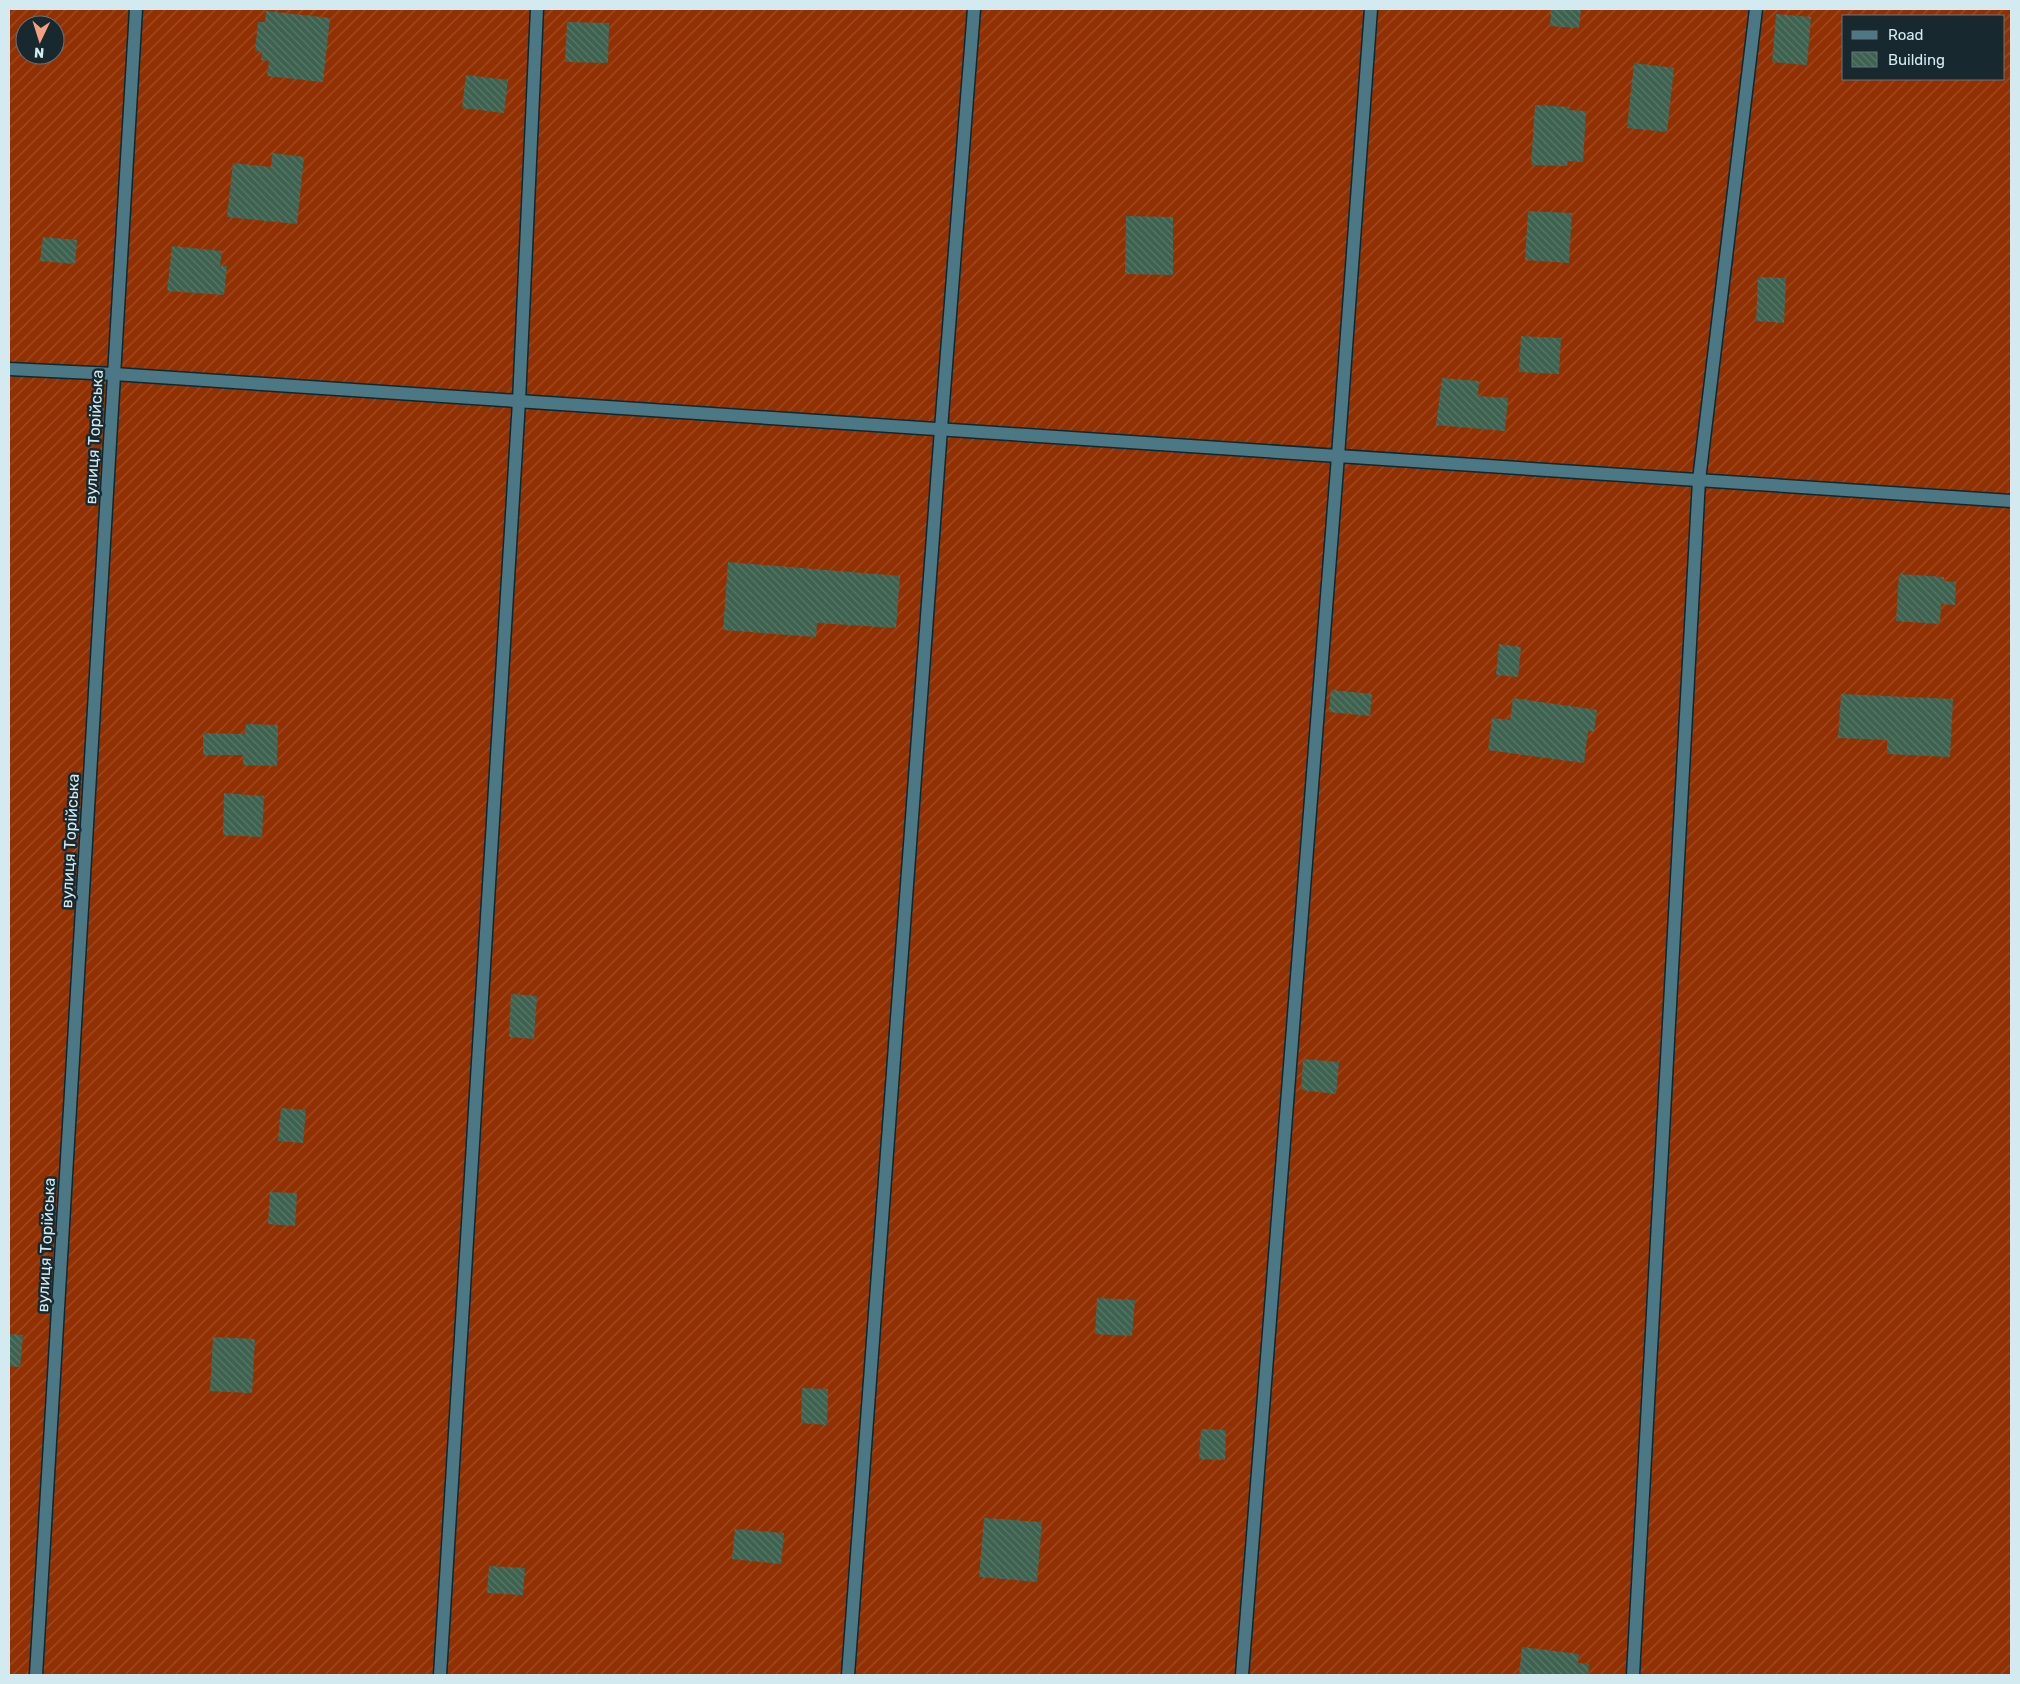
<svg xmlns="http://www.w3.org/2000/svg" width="2020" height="1684" viewBox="0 0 2020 1684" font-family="Rubik,sans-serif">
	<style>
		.garden { fill: url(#garden-furrows); fill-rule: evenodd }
		.building { fill: url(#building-back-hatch) }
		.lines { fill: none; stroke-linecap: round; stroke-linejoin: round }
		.lane-casing { stroke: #082a34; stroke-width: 15 }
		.street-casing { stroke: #082a34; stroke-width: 15 }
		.lane { stroke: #4c7785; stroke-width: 12 }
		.street { stroke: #4c7785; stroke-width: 12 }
		.labels { text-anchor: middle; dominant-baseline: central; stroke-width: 5; stroke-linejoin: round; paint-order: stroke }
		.street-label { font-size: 16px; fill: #d3eaf1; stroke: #17292f }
	</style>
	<defs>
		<pattern id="garden-furrows" width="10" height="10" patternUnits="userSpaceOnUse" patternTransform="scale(1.25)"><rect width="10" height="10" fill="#913002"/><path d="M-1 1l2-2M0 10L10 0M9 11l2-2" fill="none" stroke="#a04e27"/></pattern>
		<pattern id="building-back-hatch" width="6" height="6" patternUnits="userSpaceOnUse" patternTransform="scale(1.25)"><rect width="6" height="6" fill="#3e624f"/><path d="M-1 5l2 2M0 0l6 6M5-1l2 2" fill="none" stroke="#597969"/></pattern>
	</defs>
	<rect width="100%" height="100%" fill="#194552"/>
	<path class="garden" d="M9 9H2011V1675H9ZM1844 16H2004V79H1844ZM25 25H55V55H25Z"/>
	<g class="building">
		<path d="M1551 9H1581L1579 28 1550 26Z"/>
		<path d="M266 11 330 18 323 82 267 76 269 61 261 60 262 52 255 51 258 22H265Z"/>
		<path d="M1776 14 1811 17 1807 65 1772 62Z"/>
		<path d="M567 22 609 23 608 63 565 62Z"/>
		<path d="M1634 63 1674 68 1667 132 1627 128Z"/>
		<path d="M466 75 508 80 504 113 462 108Z"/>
		<path d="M1535 105 1570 107 1569 110 1586 111 1583 162 1568 161 1567 166 1531 165Z"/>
		<path d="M272 153 304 157 297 224 227 217 233 163 271 167Z"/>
		<path d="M1528 211 1572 213 1569 263 1525 260Z"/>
		<path d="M1126 216 1173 217V275L1125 274Z"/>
		<path d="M43 237 77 240 75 264 40 261Z"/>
		<path d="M172 246 222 251 220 266H227L224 295 167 291Z"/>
		<path d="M1758 277 1786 278 1784 323 1756 321Z"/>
		<path d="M1521 336 1561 338 1559 374 1519 372Z"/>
		<path d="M1442 378 1479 381 1478 396 1508 398 1505 431 1436 425Z"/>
		<path d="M728 562 900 576 896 628 817 623 816 637 723 630Z"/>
		<path d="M1899 574 1944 577V581L1956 582 1955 605 1941 604 1940 624 1896 621Z"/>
		<path d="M1499 644 1521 647 1518 677 1496 675Z"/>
		<path d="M1331 690 1372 694 1370 716 1329 712Z"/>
		<path d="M1841 694 1953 699 1950 757 1887 754V740L1838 738Z"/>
		<path d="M1513 698 1597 710 1594 732 1588 731 1584 763 1488 750 1492 718 1510 720Z"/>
		<path d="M246 724 278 725 277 766 243 765V755H203V733L245 734Z"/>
		<path d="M224 793 264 796 262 837 223 835Z"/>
		<path d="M511 994 537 996 534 1039 509 1037Z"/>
		<path d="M1303 1059 1339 1062 1336 1094 1301 1090Z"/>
		<path d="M281 1108 306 1110 303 1143 278 1141Z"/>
		<path d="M270 1192 297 1193 295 1226 268 1224Z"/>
		<path d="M1097 1298 1135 1300 1132 1336 1095 1334Z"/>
		<path d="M9 1334 23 1335 20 1367 9 1366Z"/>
		<path d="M213 1337 255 1339 252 1393 210 1391Z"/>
		<path d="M802 1388 828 1389 827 1425 801 1423Z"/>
		<path d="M1201 1429 1226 1430 1225 1460 1199 1459Z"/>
		<path d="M984 1518 1042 1522 1037 1582 979 1577Z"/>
		<path d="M735 1529 784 1533 781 1564 732 1559Z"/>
		<path d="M489 1566 525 1568 523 1595 487 1593Z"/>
		<path d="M1522 1647 1579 1654 1578 1663 1589 1664 1588 1675H1519Z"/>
	</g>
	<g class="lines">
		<defs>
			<g id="lane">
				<path d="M9 369 114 374"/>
				<path d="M440 1675 519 401 537 9"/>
				<path d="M848 1675 941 429 974 9"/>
				<path d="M1242 1675 1338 456 1371 9"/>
				<path d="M1633 1675 1699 480 1756 9"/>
			</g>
			<g id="street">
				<path d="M114 374 2011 501"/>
				<path d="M36 1675 136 9"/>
			</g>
		</defs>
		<use href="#lane" class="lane-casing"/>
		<use href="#street" class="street-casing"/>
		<use href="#lane" class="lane"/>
		<use href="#street" class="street"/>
	</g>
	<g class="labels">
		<g class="street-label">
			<text transform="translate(94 437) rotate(-87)">вулиця Торійська</text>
			<text transform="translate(70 841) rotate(-87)">вулиця Торійська</text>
			<text transform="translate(46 1245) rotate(-87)">вулиця Торійська</text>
		</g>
	</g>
	<rect width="2020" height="1684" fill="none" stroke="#d3eaf1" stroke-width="20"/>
	<rect x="1842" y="15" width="162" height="65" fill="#17292f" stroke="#62767d"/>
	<rect x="1852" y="31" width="25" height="8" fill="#4c7785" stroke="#62767d"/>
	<text x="1888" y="40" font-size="15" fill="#d3eaf1">Road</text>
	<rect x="1852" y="52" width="25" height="15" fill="url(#building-back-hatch)" stroke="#62767d"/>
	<text x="1888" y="65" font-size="15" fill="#d3eaf1">Building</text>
	<g transform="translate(40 40) rotate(184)"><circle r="24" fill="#17292f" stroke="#62767d"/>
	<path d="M0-4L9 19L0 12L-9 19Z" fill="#f39f82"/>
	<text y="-8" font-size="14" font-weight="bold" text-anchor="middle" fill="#d3eaf1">N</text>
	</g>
</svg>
